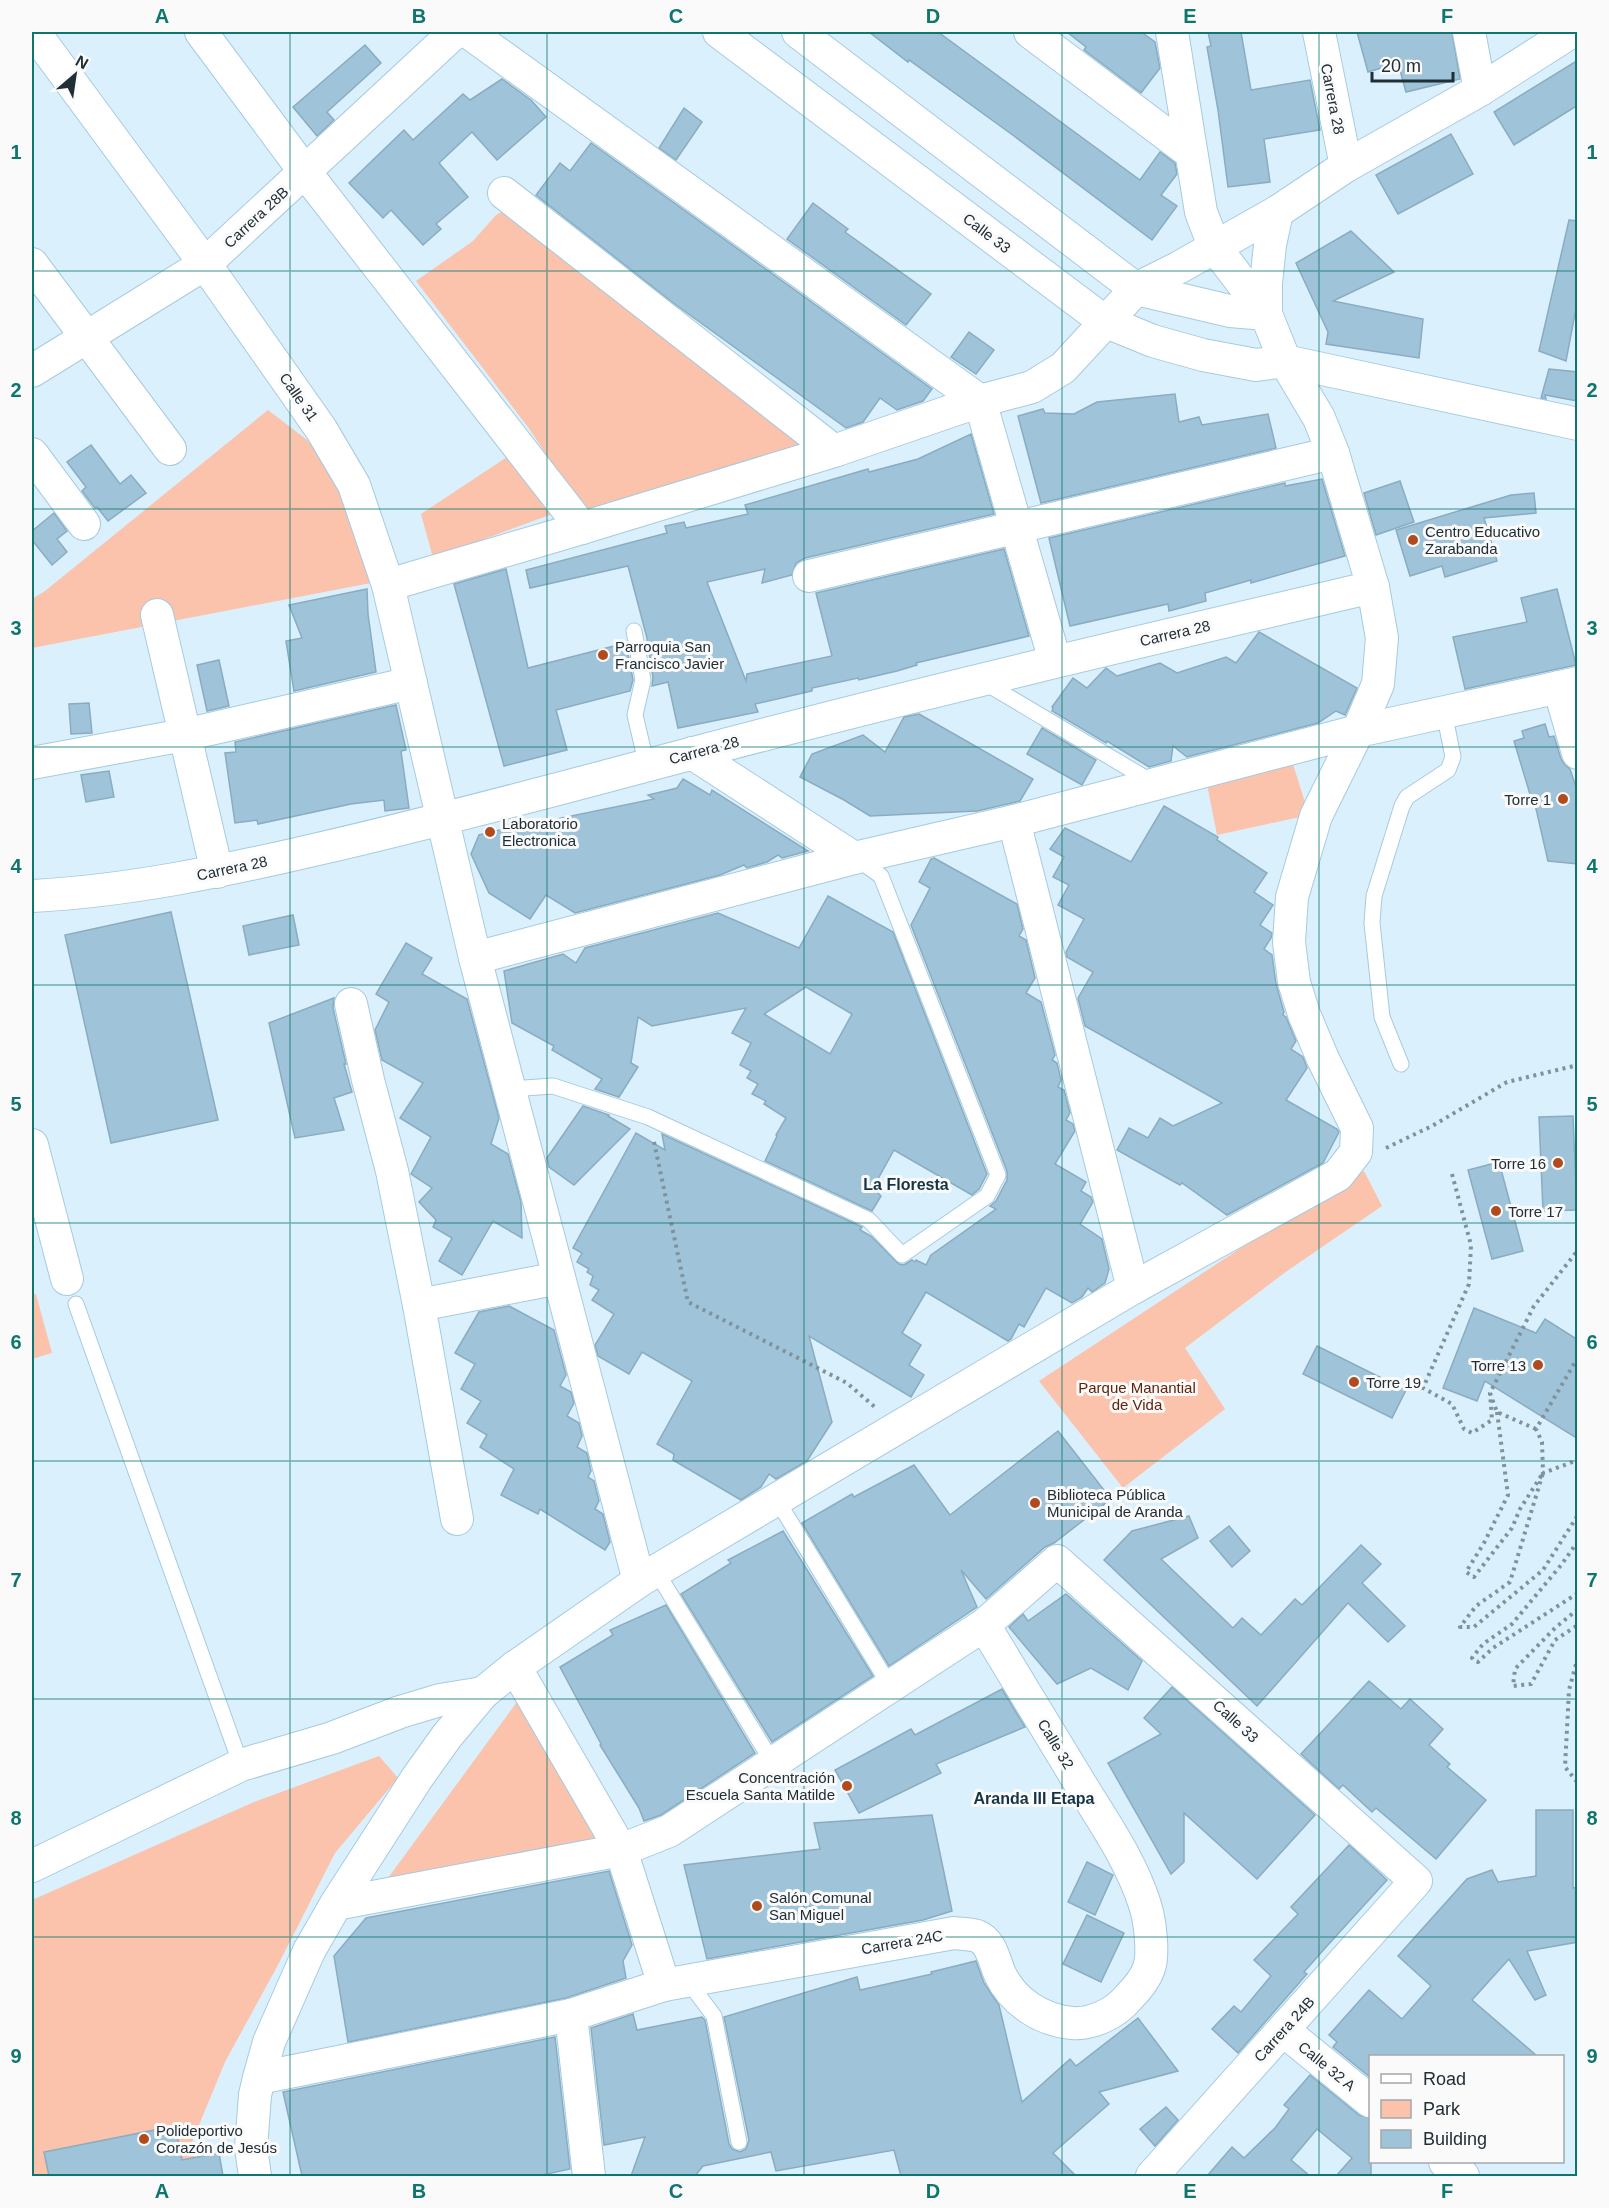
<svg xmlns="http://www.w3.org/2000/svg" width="1609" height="2208" viewBox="0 0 1609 2208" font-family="Helvetica,sans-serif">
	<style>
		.green { fill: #fbc2ac }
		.building { fill: #9fc3d8; stroke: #89acc0; stroke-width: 1.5; fill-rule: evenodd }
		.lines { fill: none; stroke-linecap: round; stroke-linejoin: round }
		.lane-casing { stroke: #a6cadf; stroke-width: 17 }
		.street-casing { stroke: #a6cadf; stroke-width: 34 }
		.path { stroke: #80929c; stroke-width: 4; stroke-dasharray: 3 4.5; stroke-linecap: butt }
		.lane { stroke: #fff; stroke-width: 15 }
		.street { stroke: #fff; stroke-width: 32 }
		.grid { fill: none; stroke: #0f766e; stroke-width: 1.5; stroke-opacity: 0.55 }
		.poi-dot { fill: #b04b1d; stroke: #fafafa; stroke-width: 2 }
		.labels { text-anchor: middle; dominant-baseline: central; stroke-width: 6; stroke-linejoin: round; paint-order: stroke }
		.street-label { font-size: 15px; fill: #202e36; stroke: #fafafa }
		.poi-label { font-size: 15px; fill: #202e36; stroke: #fafafa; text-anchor: start }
		.park-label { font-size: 15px; fill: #602408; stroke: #fafafa }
		.neighbourhood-label { font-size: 16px; font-weight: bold; fill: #143445; stroke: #fafafa }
		.neatline { fill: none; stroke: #0f766e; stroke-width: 2 }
		.grid-label { font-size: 20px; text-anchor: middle; font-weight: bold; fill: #0f766e }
	</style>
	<rect width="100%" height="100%" fill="#dbf0fd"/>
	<g class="green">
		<path d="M507 209 809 443 587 516 528 427 416 281 473 241 496 215Z"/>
		<path d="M268 410 307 440 334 475 371 583 32 648V599L45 591Z"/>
		<path d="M516 451 563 510 433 558 421 514Z"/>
		<path d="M1292 761 1309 815 1217 835 1206 779Z"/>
		<path d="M1364 1171 1382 1206 1287 1271 1185 1348 1225 1409 1123 1488 1039 1381 1256 1238Z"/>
		<path d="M36 1294 52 1353 32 1359V1295Z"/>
		<path d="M528 1687 631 1853 366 1908Z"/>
		<path d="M379 1756 398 1778 335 1853 279 1963 225 2062 192 2142 198 2176H32V1900L254 1802Z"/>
	</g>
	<g class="building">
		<path d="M869 32H938L1140 180 1160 152 1175 163 1177 174 1161 195 1177 206 1152 240 1014 136 909 60 908 62Z"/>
		<path d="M1067 32H1141L1155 42 1160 68 1141 93 1084 50 1086 47Z"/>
		<path d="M1208 32H1241L1251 90 1310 80 1320 130 1264 139 1270 182 1228 187 1218 110 1207 47 1211 46Z"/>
		<path d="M1357 32H1452L1460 79 1406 92 1398 63 1368 72Z"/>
		<path d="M365 45 381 63 327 112 334 120 317 136 293 107Z"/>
		<path d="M1578 60V105L1514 145 1494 112Z"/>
		<path d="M502 79 531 100 546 117 497 160 472 132 439 163 468 197 436 224 441 229 423 245 391 210 383 218 349 183 404 130 413 140 463 94 470 100Z"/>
		<path d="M684 108 702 122 676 160 659 148Z"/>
		<path d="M1451 134 1473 174 1398 214 1376 175Z"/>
		<path d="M591 143 932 389 923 401 897 410 880 398 863 422 846 428 672 302 536 195 560 163 570 171Z"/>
		<path d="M813 203 848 229 845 232 931 294 906 325 787 239Z"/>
		<path d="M1569 220 1578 221V298L1566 361 1539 351Z"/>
		<path d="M1351 231 1394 272 1333 301 1423 319 1419 358 1326 344 1328 332 1296 263Z"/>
		<path d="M969 332 994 350 976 374 951 357Z"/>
		<path d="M1549 369 1578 372V401L1545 395 1546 399 1541 398Z"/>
		<path d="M1175 394 1179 422 1199 417 1202 425 1268 414 1276 448 1041 503 1018 416 1043 409 1045 413 1074 414 1097 402Z"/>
		<path d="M971 434 994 514 805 558 796 563 792 575 762 583 765 569 707 582 746 681 747 674 832 656 816 593 1004 549 1029 636 916 663 917 665 897 671 859 680 858 678 812 688V691L755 704 758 712 678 728 668 682 652 686 653 678 647 638 628 566 530 588 526 570 667 533 665 526 684 522 686 528 748 514 745 505 868 469 869 472 918 459Z"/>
		<path d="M91 445 120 484 131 475 146 493 108 521 97 507 95 508 82 491 86 487 67 462Z"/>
		<path d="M1322 479 1345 556 1251 583V580L1205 593 1206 601 1169 611 1168 604 1070 626 1049 538 1285 483V486Z"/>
		<path d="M1400 481 1414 522 1376 535 1364 493Z"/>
		<path d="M1534 493 1536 513 1484 518 1497 561 1445 577 1442 566 1410 576 1396 530 1511 495Z"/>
		<path d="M54 513 67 531 57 539 67 552 52 565 32 540V531Z"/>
		<path d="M506 569 528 668 626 643 633 680 630 691 556 710 567 750 504 766 454 584Z"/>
		<path d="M367 589 368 614 376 672 294 691 286 641 302 638 289 605Z"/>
		<path d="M1557 589 1576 665 1465 689 1453 637 1527 622 1521 598Z"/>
		<path d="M1259 632 1357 688 1345 715 1336 711 1318 723 1187 757 1173 746 1171 761 1149 767 1107 741 1106 743 1052 711 1053 708 1052 707 1073 678 1087 688 1106 668 1117 676 1160 663 1177 673 1226 657 1236 663Z"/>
		<path d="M219 660 229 706 207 711 197 665Z"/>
		<path d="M89 703 92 733 71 734 69 704Z"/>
		<path d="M396 705 406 750 401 751 409 808 385 811 384 800 351 804 258 824 257 820 235 823 225 753 236 752 235 742Z"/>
		<path d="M919 714 1033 779 1020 801 977 811 870 816 844 800 800 777 812 754 863 735 885 752 904 717Z"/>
		<path d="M1545 724 1549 737 1554 736 1561 759 1565 765 1570 769 1578 793V864L1548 861 1534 800 1532 801 1514 741 1524 738 1522 731Z"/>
		<path d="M1042 728 1096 760 1082 785 1027 754Z"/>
		<path d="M109 771 114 797 86 802 81 775Z"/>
		<path d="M683 779 710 795 712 790 808 851 782 858 778 855 767 862 747 868 744 865 720 875 575 913 546 895 530 919 489 893 471 854 479 835 500 830 507 824 513 828 654 799 648 795 677 788Z"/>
		<path d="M1164 806 1218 837 1217 840 1267 873 1254 892 1273 905 1260 925 1272 933 1271 938 1264 949 1272 955 1276 984 1284 1012 1283 1015 1286 1017 1296 1041 1291 1049 1303 1057 1307 1068 1286 1100 1337 1129 1339 1132 1323 1163 1227 1215 1182 1183 1180 1185 1117 1150 1129 1128 1148 1138 1160 1118 1173 1126 1222 1103 1085 1026 1078 998 1093 972 1067 957 1066 952 1084 919 1058 905 1069 885 1053 877 1064 857 1050 849 1065 828 1131 862Z"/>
		<path d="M934 858 1017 904 1023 929 1019 936 1026 940 1035 978 1026 993 1041 1002 1055 1055 1052 1060 1057 1063 1061 1080 1058 1087 1064 1090 1070 1113 1066 1120 1073 1124 1075 1131 1055 1164 1086 1182 1081 1191 1091 1197 1093 1202 1080 1224 1102 1239 1109 1269 1105 1283 1092 1292 1088 1288 1082 1297 1072 1303 1046 1288 1024 1327 1019 1324 1011 1339 1008 1341 926 1292 902 1333 921 1345 909 1365 924 1375 911 1397 809 1336 832 1422 807 1461 776 1479 769 1474 761 1487 741 1500 673 1460 674 1454 657 1444 692 1381 642 1352 629 1374 598 1356 595 1345 614 1314 592 1300 599 1290 590 1285 593 1276 587 1272 589 1269 577 1262 582 1253 573 1248 636 1133 665 1150 662 1134 862 1227 860 1230 871 1236 899 1264 904 1265 912 1260 915 1262 916 1260 926 1265 931 1255 996 1209 990 1206 996 1201 1007 1180V1171L911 925 930 888 919 882 931 859Z"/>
		<path d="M828 896 893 932 987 1174 979 1189 972 1195 894 1150 873 1188 881 1196 872 1211 765 1161 777 1136 776 1135 786 1118 764 1104 766 1101 752 1094 758 1084 747 1078 751 1071 740 1065 751 1043 732 1033 746 1008 652 1026 638 1017 631 1063 638 1067 619 1097 595 1089 602 1079 552 1050 554 1046 512 1023 504 971 563 954 576 963 585 948 718 913 799 948ZM806 987 852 1014 830 1054 764 1014Z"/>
		<path d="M171 912 218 1120 111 1143 65 935Z"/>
		<path d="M293 915 299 945 249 955 243 926Z"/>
		<path d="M406 943 432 958 422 974 467 999 499 1118 491 1144 508 1154 521 1202 522 1238 493 1221 462 1275 439 1261 452 1238 433 1227 436 1220 419 1202 432 1188 411 1174 431 1137 400 1118 423 1083 382 1060 375 1030 389 1002 376 994Z"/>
		<path d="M334 998 333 1008 346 1064H344L352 1092 334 1098 344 1130 295 1138 269 1023Z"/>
		<path d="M583 1106 609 1115 608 1116 630 1129 574 1185 549 1167 547 1158Z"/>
		<path d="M1573 1116 1577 1210 1543 1211 1539 1117Z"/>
		<path d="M1499 1162 1523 1251 1492 1259 1468 1170Z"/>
		<path d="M509 1306 554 1330 566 1375 560 1386 571 1392 574 1403 567 1416 579 1423 582 1436 577 1447 587 1453 591 1471 588 1477 594 1481 599 1501 595 1509 603 1514 610 1542 605 1550 540 1509 538 1514 501 1495 514 1469 480 1447 487 1435 467 1423 481 1401 461 1389 475 1364 455 1353 479 1312Z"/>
		<path d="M1474 1308 1536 1333 1545 1319 1578 1340V1439L1485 1381 1477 1401 1443 1388Z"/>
		<path d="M1317 1346 1406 1390 1392 1418 1303 1374Z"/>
		<path d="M1058 1431 1111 1499 1054 1543 1045 1547 986 1599 961 1570 977 1607 889 1666 802 1523 852 1494 854 1497 914 1465 950 1515Z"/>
		<path d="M1189 1516 1198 1538 1161 1559 1233 1628 1242 1618 1261 1635 1295 1599 1302 1605 1361 1545 1381 1564 1362 1583 1405 1626 1388 1642 1348 1603 1257 1706 1104 1560 1132 1531Z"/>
		<path d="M1229 1526 1250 1551 1232 1567 1210 1541Z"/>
		<path d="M783 1531 873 1676 772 1742 681 1594 731 1563 728 1560Z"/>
		<path d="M1066 1594 1142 1661 1128 1690 1091 1668 1057 1684 1009 1627 1023 1614 1028 1621Z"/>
		<path d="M666 1605 755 1753 661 1815 644 1821 639 1808 600 1745 601 1744 560 1667 613 1635 610 1630Z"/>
		<path d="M1369 1681 1401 1709 1410 1699 1443 1729 1429 1745 1450 1764 1447 1767 1486 1800 1436 1859 1376 1808 1372 1812 1343 1785 1339 1789 1301 1754Z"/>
		<path d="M1172 1687 1315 1815 1257 1879 1184 1813V1862L1171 1874 1108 1763 1161 1734 1144 1718Z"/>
		<path d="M1002 1689 1025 1727 936 1764 941 1773 859 1813 835 1770 911 1729 915 1735Z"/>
		<path d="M1536 1810H1573V1888L1578 1887V1942L1527 1951 1546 1995 1535 2000 1509 1959 1472 2000 1537 2056H1371V2078L1333 2047 1337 2042 1329 2035 1369 1990 1402 2019 1431 1986 1398 1956 1467 1879 1492 1870 1498 1882 1536 1876Z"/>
		<path d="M932 1815 952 1911 923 1920 707 1959 684 1865 820 1849 814 1823Z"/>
		<path d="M1349 1845 1387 1880 1327 1946 1304 1972 1307 1974 1238 2053 1212 2029 1234 2006 1241 2012 1271 1976 1254 1960 1298 1914 1291 1907Z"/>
		<path d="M1087 1862 1113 1875 1095 1915 1068 1902Z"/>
		<path d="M609 1871 632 1945 623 1961 626 1978 566 1998 348 2042 334 1956 366 1918Z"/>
		<path d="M1087 1915 1124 1933 1101 1982 1063 1964Z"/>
		<path d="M976 1961 984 1983 999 2005 1022 2102 1070 2059 1076 2066 1138 2018 1178 2071 1099 2092 1109 2104 1053 2153 1076 2176H901L894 2150 776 2171 771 2152 703 2166 695 2176H631L645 2137 604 2145 591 2028 633 2014 637 2030 702 2017 705 2020 729 2144 732 2149 740 2152 746 2149 749 2140 724 2017 857 1977 860 1990 932 1974 931 1972Z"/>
		<path d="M555 2037 570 2169 538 2176H302L283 2092Z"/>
		<path d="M1310 2075 1359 2115 1371 2118V2176H1336L1352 2158 1317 2129 1291 2160 1310 2176H1207L1232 2147 1244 2158 1275 2128 1289 2109 1284 2105Z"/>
		<path d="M1166 2107 1178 2120 1155 2146 1140 2129Z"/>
		<path d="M175 2126 182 2160 219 2153 223 2176H49L44 2152Z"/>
	</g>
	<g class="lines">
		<defs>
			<g id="lane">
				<path d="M634 631 643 680 635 715 647 766"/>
				<path d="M982 681 1152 782"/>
				<path d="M1401 1064 1382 1017 1372 923 1374 896 1402 806 1407 797 1448 770 1453 757 1444 712"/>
				<path d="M510 1089 553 1086 648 1117 869 1220 902 1255 987 1196 998 1175 881 876 857 859"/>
				<path d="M76 1304 241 1765"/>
				<path d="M777 1500 890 1686"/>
				<path d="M656 1571 773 1763"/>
				<path d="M687 1980 714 2016 739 2142"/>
			</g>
			<g id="street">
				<path d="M34 32 205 264 321 429 354 485 388 585 475 958 639 1581"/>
				<path d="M201 32 305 172 582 528"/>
				<path d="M468 32 980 401 1055 661"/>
				<path d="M719 32 1104 321 1153 341 1203 355 1256 365 1285 361 1578 424"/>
				<path d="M798 32 1136 289 1230 311 1266 314"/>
				<path d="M1030 32 1191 153"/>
				<path d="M1172 32 1201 212 1214 246 1266 314"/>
				<path d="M1319 32 1346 166"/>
				<path d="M1469 32 1480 90"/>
				<path d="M504 193 834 451"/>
				<path d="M32 264 170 449"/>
				<path d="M32 371 205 264 455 32"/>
				<path d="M32 454 84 524"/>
				<path d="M809 576 1333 453"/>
				<path d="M388 585 582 528 834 451 980 401 1032 387 1063 368 1136 289 1178 268 1277 212 1346 166 1480 90 1571 32"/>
				<path d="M157 615 217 872"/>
				<path d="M1559 687 1578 753"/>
				<path d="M692 753 854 858"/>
				<path d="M32 763 184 735 411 683"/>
				<path d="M1014 821 1133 1288"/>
				<path d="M32 896C128 891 224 871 318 849 445 820 568 786 694 753 919 693 1146 640 1373 587"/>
				<path d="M475 958 854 858 1014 821 1358 731 1578 683"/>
				<path d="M351 1004 368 1080 392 1171 419 1305 457 1519"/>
				<path d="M32 1145 67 1279"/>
				<path d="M419 1305 559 1278"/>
				<path d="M515 1667 621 1850 664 1985"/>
				<path d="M32 1866 241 1765 332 1738 400 1712 440 1700 483 1693"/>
				<path d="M336 1904 621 1850 669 1831 984 1625 1057 1561 1416 1881 1152 2176"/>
				<path d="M571 2015 589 2176"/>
				<path d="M1283 2030 1370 2101"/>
				<path d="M259 2078 571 2015 664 1985 954 1933C961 1934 970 1934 977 1936 992 1942 994 1961 1000 1974 1013 2002 1041 2020 1072 2023 1091 2025 1116 2013 1128 1998 1136 1990 1145 1980 1149 1968 1154 1954 1150 1920 1145 1905 1131 1861 1105 1824 1081 1785 1049 1732 1016 1678 984 1625"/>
				<path d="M1445 2162 1463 2176"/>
				<path d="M255 2176 251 2148 255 2095 259 2078 269 2042 309 1951 336 1904 417 1778 447 1736 483 1693 515 1667 639 1581 1133 1288 1338 1175 1356 1152 1357 1128 1323 1059 1304 1014 1294 982 1289 942 1292 897 1316 816 1358 731 1378 684 1382 638 1373 587 1333 453 1319 418 1285 361 1266 314V283L1270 245 1277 212"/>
			</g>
		</defs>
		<use href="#lane" class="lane-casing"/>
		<use href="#street" class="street-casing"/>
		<g class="path">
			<path d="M654 1142 688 1302 847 1383 876 1408"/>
			<path d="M1386 1148 1432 1126 1507 1082 1578 1065"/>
			<path d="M1452 1174 1471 1245 1469 1284 1423 1388 1452 1404 1464 1429 1472 1433 1492 1420 1490 1393"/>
			<path d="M1578 1357 1536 1429 1542 1442 1543 1473 1578 1460"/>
			<path d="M1497 1412 1508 1495 1484 1543 1466 1572 1474 1577 1512 1528 1520 1509 1543 1473 1510 1582 1476 1606 1460 1627H1474L1543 1570 1578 1515"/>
			<path d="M1536 1429 1497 1412 1490 1393 1534 1306 1578 1250"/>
			<path d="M1578 1541 1562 1564 1512 1624 1483 1644 1472 1658 1478 1662 1493 1648 1578 1593"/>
			<path d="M1578 1609 1555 1628 1515 1669 1513 1686 1531 1684 1555 1640 1578 1625"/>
			<path d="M1578 1657 1569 1690 1565 1767 1578 1783"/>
		</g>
		<use href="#lane" class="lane"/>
		<use href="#street" class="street"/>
	</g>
	<path class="grid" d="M290 32V2176M547 32V2176M804 32V2176M1062 32V2176M1319 32V2176M32 271H1578M32 509H1578M32 747H1578M32 985H1578M32 1223H1578M32 1461H1578M32 1699H1578M32 1937H1578"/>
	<g class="poi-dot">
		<circle cx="1413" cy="540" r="6"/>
		<circle cx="603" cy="655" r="6"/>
		<circle cx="1563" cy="799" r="6"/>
		<circle cx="490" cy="832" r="6"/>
		<circle cx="1558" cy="1163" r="6"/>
		<circle cx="1496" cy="1211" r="6"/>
		<circle cx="1538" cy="1365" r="6"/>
		<circle cx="1354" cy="1382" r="6"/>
		<circle cx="1035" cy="1503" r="6"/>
		<circle cx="847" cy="1786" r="6"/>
		<circle cx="757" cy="1906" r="6"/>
		<circle cx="144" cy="2139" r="6"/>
	</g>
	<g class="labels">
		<g class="street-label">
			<text transform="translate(1333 99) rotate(79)">Carrera 28</text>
			<text transform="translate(256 217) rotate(-43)">Carrera 28B</text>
			<text transform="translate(987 233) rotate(37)">Calle 33</text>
			<text transform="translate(299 397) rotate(55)">Calle 31</text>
			<text transform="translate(1175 633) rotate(-13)">Carrera 28</text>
			<text transform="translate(704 750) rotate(-15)">Carrera 28</text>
			<text transform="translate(232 868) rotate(-12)">Carrera 28</text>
			<text transform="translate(1236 1721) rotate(42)">Calle 33</text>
			<text transform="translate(1056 1744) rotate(59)">Calle 32</text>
			<text transform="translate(902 1942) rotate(-10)">Carrera 24C</text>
			<text transform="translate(1284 2029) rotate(-48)">Carrera 24B</text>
			<text transform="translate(1327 2066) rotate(39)">Calle 32 A</text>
		</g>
		<g class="poi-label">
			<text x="1425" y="531">Centro Educativo<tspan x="1425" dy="17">Zarabanda</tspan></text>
			<text x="615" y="646">Parroquia San<tspan x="615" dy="17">Francisco Javier</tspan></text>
			<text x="1551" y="799" text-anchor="end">Torre 1</text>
			<text x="502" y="823">Laboratorio<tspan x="502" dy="17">Electronica</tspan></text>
			<text x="1546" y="1163" text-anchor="end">Torre 16</text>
			<text x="1508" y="1211">Torre 17</text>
			<text x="1526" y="1365" text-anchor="end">Torre 13</text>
			<text x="1366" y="1382">Torre 19</text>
			<text x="1047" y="1494">Biblioteca Pública<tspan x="1047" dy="17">Municipal de Aranda</tspan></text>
			<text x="835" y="1777" text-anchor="end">Concentración<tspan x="835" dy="17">Escuela Santa Matilde</tspan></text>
			<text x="769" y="1897">Salón Comunal<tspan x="769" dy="17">San Miguel</tspan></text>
			<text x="156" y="2130">Polideportivo<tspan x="156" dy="17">Corazón de Jesús</tspan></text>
		</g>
		<g class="park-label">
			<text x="1137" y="1387">Parque Manantial<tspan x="1137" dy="17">de Vida</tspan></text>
		</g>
		<g class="neighbourhood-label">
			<text x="906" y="1184">La Floresta</text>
			<text x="1034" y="1798">Aranda III Etapa</text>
		</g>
	</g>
	<rect width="1609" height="2208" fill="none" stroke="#fafafa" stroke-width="66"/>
	<rect x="1369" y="2055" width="195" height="108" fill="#fafafa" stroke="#a3a8ac" stroke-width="1.5"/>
	<rect x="1381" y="2074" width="30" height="9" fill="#ffffff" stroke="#a3a8ac" stroke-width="1.5"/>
	<text x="1423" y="2085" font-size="18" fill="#202e36">Road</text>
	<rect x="1381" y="2100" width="30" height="18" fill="#fbc2ac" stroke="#a3a8ac" stroke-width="1.5"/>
	<text x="1423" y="2115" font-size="18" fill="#202e36">Park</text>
	<rect x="1381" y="2130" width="30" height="18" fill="#9fc3d8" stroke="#a3a8ac" stroke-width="1.5"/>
	<text x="1423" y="2145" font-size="18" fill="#202e36">Building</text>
	<g transform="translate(75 75) rotate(29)" stroke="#fafafa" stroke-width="4.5" paint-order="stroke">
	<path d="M0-4.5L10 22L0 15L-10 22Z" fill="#202e36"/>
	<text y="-9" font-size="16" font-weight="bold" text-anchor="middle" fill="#202e36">N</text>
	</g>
	<path d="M1372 72v9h81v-9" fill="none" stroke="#202e36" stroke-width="3"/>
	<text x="1381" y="72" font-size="18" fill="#202e36" stroke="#fafafa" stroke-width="4.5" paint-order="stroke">20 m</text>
	<rect x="33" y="33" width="1543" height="2142" class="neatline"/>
	<g class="grid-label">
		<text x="162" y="23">A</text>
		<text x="419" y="23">B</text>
		<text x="676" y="23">C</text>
		<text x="933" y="23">D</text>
		<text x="1190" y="23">E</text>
		<text x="1447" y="23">F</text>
		<text x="16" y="159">1</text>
		<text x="1592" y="159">1</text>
		<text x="16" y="397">2</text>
		<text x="1592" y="397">2</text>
		<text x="16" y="635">3</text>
		<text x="1592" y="635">3</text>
		<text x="16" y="873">4</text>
		<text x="1592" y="873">4</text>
		<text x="16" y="1111">5</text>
		<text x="1592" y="1111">5</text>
		<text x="16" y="1349">6</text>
		<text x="1592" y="1349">6</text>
		<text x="16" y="1587">7</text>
		<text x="1592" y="1587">7</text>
		<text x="16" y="1825">8</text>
		<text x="1592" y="1825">8</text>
		<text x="16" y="2063">9</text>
		<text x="1592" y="2063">9</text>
		<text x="162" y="2198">A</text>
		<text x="419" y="2198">B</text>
		<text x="676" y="2198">C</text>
		<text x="933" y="2198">D</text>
		<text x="1190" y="2198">E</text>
		<text x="1447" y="2198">F</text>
	</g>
</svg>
